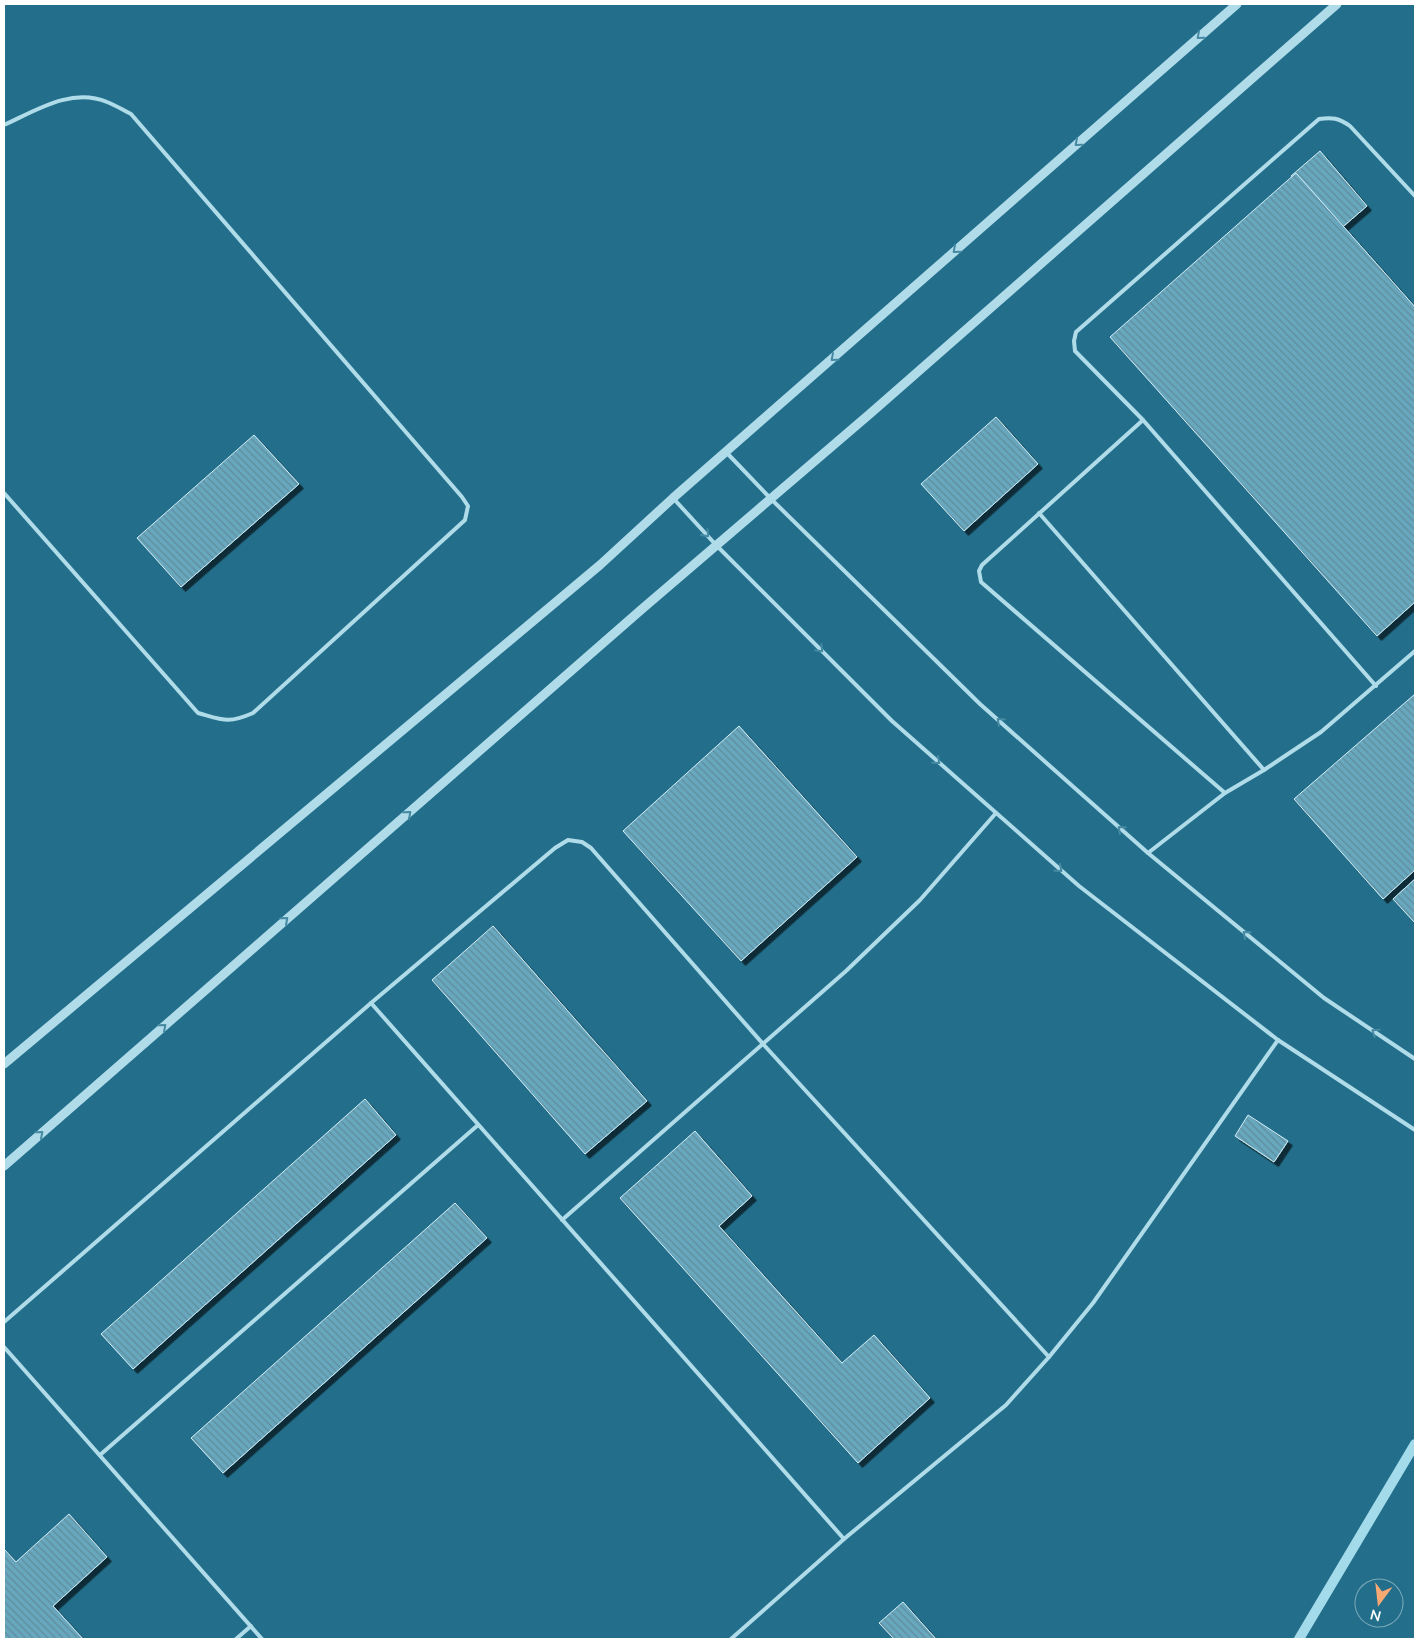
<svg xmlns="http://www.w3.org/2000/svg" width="1419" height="1643" viewBox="0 0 1419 1643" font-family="Mulish,sans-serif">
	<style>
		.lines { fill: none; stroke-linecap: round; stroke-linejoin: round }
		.stream { stroke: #a4dbeb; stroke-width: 10 }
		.building { fill: url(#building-back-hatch); stroke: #d5eff8; filter: url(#shadow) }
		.service { stroke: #b0dcea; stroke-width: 4 }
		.tertiary { stroke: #b0dcea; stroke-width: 9 }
		.oneway { stroke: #468aa3 }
	</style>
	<defs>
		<pattern id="building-back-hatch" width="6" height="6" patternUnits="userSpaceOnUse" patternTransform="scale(1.25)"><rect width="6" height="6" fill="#68a8bf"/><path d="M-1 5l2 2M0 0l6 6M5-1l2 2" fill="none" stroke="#608c9c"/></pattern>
		<filter id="shadow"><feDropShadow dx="4.5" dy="4.5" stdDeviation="0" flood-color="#0009"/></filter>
	</defs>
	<rect width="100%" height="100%" fill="#236f8b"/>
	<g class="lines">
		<path class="stream" d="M1299 1639 1415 1444"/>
	</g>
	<g class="building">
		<path d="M1320 151 1367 206 1338 231 1291 176Z"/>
		<path d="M1296 173 1415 307V602L1377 636 1110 337Z"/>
		<path d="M996 417 1038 464 964 531 921 484Z"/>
		<path d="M254 435 299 484 181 587 137 538Z"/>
		<path d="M1415 694V870L1383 899 1294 799Z"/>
		<path d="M739 726 857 857 741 961 623 831Z"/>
		<path d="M1415 879V923L1393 899Z"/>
		<path d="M493 926 647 1101 585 1154 432 980Z"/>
		<path d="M365 1099 396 1135 133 1369 101 1334Z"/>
		<path d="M1248 1115 1288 1141 1274 1162 1235 1136Z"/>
		<path d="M695 1131 752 1196 719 1226 842 1363 874 1335 930 1398 858 1463 620 1198Z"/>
		<path d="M455 1203 487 1238 223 1473 191 1438Z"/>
		<path d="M69 1514 107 1557 53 1606 83 1639H4V1549L16 1562Z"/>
		<path d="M903 1602 936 1639H894L879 1623Z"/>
	</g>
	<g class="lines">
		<g class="service">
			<path d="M4 125C35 111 71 87 107 102 115 105 123 110 131 114L462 497 468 506 465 520 253 713C228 724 223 720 198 713L4 493"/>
			<path d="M1143 420 982 565 979 571 981 582 1225 793"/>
			<path d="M726 452 770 498 980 704 1148 853 1324 998 1415 1059"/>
			<path d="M673 498 716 545 892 721 1079 886 1278 1040 1415 1130"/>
			<path d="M1039 513 1264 770"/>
			<path d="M1376 686 1143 420 1075 351 1074 341 1076 332 1319 119C1332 117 1339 118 1350 126L1415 196"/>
			<path d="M1148 853 1225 793 1264 770 1321 732 1415 651"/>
			<path d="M371 1003 844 1539"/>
			<path d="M562 1220 846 971 920 900 996 813"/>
			<path d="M4 1322 371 1003 555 848 568 840 582 842 591 848 763 1044 1049 1357"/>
			<path d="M4 1347 262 1639"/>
			<path d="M100 1455 478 1125"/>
			<path d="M236 1639 251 1626"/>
			<path d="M731 1639 844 1539 1006 1405 1049 1357 1093 1303 1278 1040"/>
		</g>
		<g class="tertiary">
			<path d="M4 1064 600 565 673 498 1237 4"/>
			<path d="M4 1166 642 609 872 412 1337 4"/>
		</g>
	</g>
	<defs><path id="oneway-chevron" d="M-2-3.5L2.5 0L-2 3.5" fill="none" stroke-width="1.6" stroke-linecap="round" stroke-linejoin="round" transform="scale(1.25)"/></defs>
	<g class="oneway">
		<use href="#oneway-chevron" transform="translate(1200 36) rotate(139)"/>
		<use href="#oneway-chevron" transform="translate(1078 143) rotate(139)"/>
		<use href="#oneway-chevron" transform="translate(956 250) rotate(139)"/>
		<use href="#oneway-chevron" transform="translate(834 358) rotate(139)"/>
		<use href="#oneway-chevron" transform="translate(706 534) rotate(48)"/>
		<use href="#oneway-chevron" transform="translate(820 649) rotate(45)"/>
		<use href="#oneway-chevron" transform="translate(1000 721) rotate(-138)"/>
		<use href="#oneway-chevron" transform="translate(937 761) rotate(41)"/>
		<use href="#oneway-chevron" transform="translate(408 814) rotate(-41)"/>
		<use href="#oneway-chevron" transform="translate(1121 829) rotate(-138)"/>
		<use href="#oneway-chevron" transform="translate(1059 869) rotate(41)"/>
		<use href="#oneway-chevron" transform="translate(285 920) rotate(-41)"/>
		<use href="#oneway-chevron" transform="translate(1246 934) rotate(-140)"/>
		<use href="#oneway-chevron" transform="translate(163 1027) rotate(-41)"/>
		<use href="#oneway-chevron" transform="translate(1375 1032) rotate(-146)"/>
		<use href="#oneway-chevron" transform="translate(40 1134) rotate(-41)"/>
	</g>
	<rect width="1419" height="1643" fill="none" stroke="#ffffff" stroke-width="10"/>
	<g transform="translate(1379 1603) rotate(195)"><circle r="24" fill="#236f8b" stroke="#7ba9b9"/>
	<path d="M0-4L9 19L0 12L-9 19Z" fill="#f6a873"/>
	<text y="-8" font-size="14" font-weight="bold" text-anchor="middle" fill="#ffffff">N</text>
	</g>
</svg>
